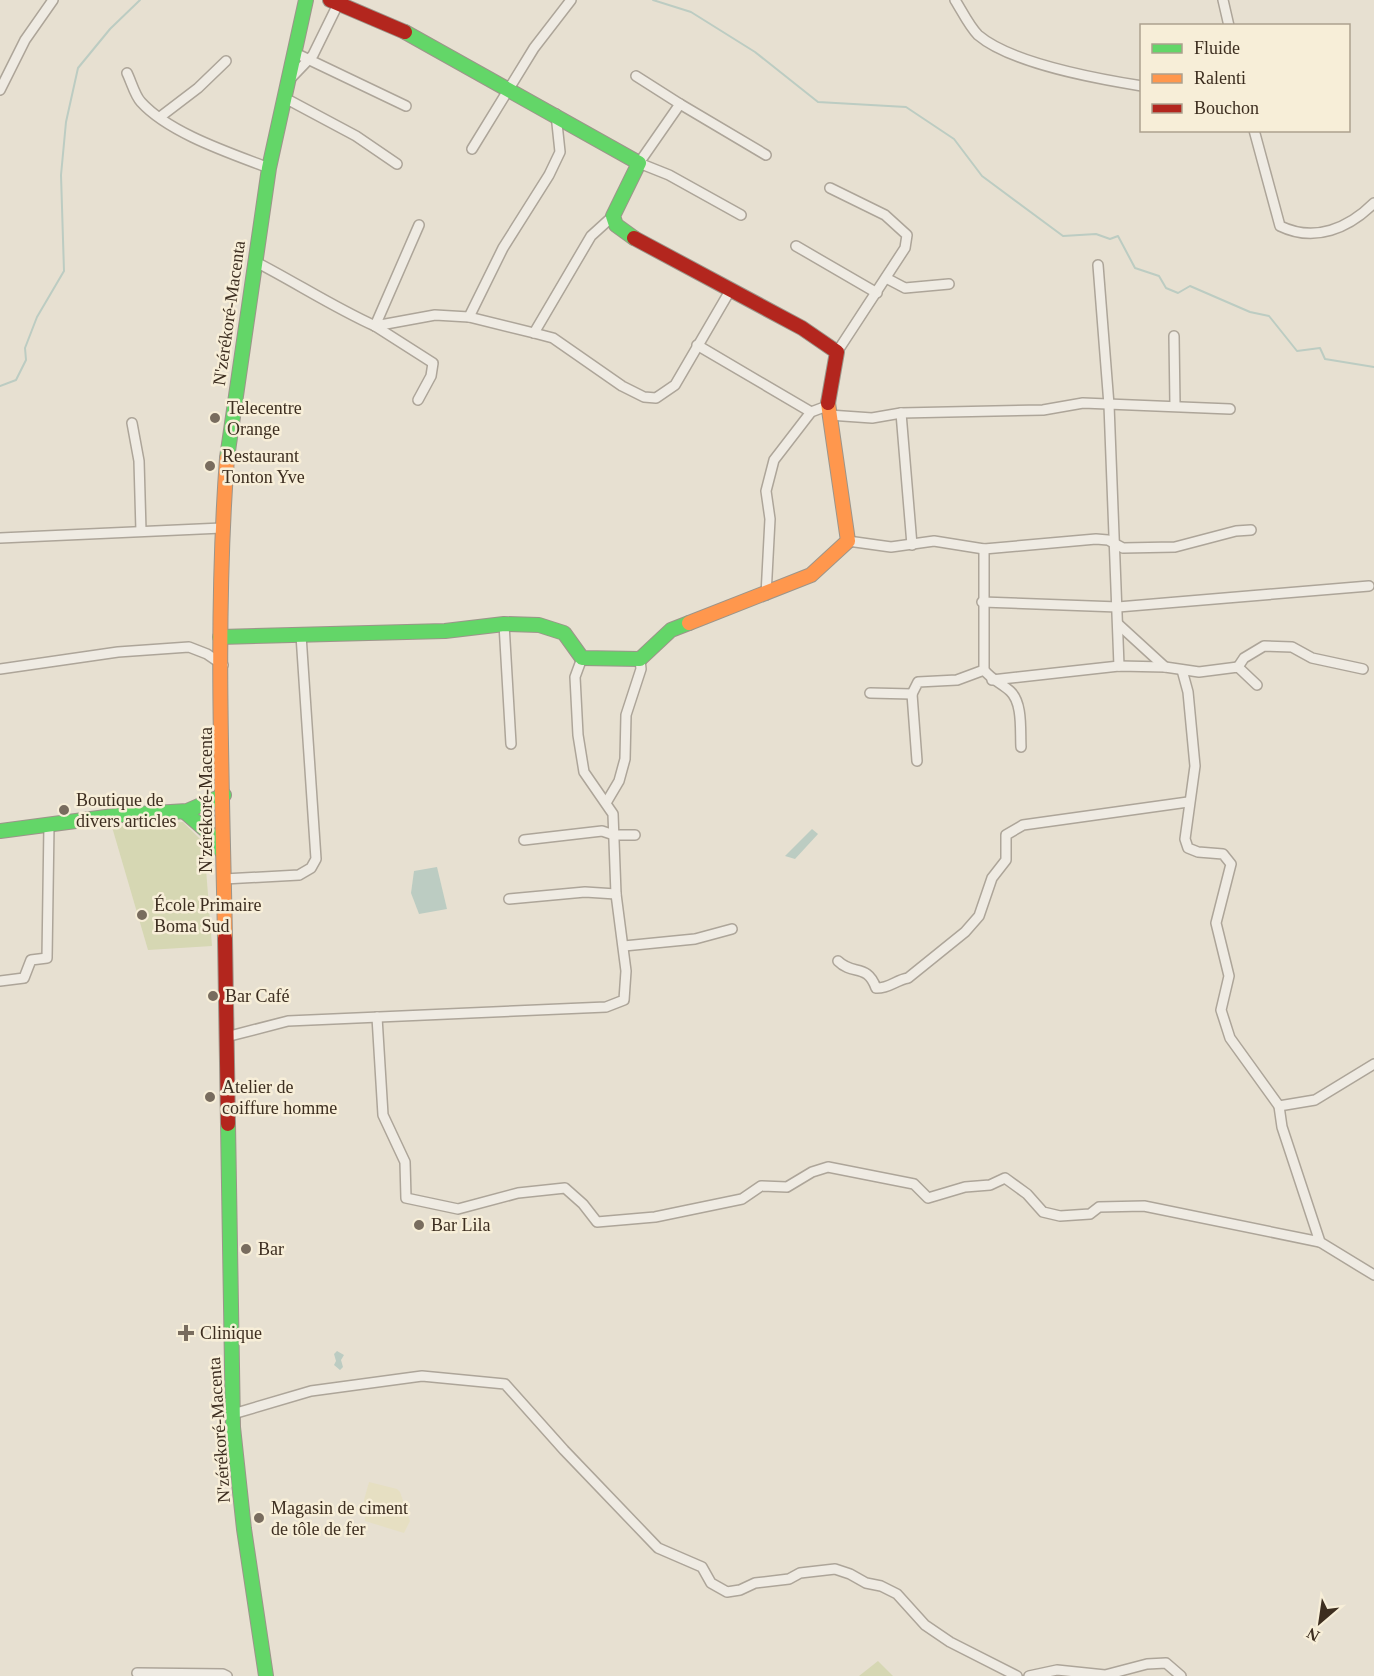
<svg xmlns="http://www.w3.org/2000/svg" width="1374" height="1676" viewBox="0 0 1374 1676" font-family="'Times New Roman',serif">
	<style>
		.farmland { fill: #e6dfc2 }
		.green { fill: #d6d7b3 }
		.water { fill: #bcccc2 }
		.lines { fill: none; stroke-linecap: round; stroke-linejoin: round }
		.stream { stroke: #bcccc2; stroke-width: 2 }
		.street-casing { stroke: #ada599; stroke-width: 12 }
		.fast-casing { stroke: #9c958a; stroke-width: 16 }
		.slow-casing { stroke: #9c958a; stroke-width: 16 }
		.jam-casing { stroke: #9c958a; stroke-width: 16 }
		.street { stroke: #efebe3; stroke-width: 9 }
		.fast { stroke: #63d668; stroke-width: 14 }
		.slow { stroke: #ff974d; stroke-width: 14 }
		.jam { stroke: #b3261e; stroke-width: 14 }
		.poi-dot { fill: #786c5e; stroke: #f7eed8; stroke-width: 2 }
		.labels { text-anchor: middle; dominant-baseline: central; stroke-width: 5; stroke-linejoin: round; paint-order: stroke }
		.street-label { font-size: 18px; fill: #3d2e20; stroke: #f7eed8 }
		.poi-label { font-size: 18px; fill: #3d2e20; stroke: #f7eed8; text-anchor: start }
	</style>
	<rect width="100%" height="100%" fill="#e7e0d1"/>
	<path class="farmland" d="M369 1482 397 1489 400 1492 410 1521 404 1533 365 1521 364 1500Z"/>
	<g class="green">
		<path d="M183 822 204 843 212 946 148 950 112 827Z"/>
		<path d="M878 1661 893 1676H859Z"/>
	</g>
	<g class="water">
		<path d="M812 829 818 834 795 859 785 856Z"/>
		<path d="M437 867 447 909 419 914 411 893 414 871Z"/>
		<path d="M337 1351 344 1355 341 1360 343 1367 340 1370 334 1365 336 1361 334 1354Z"/>
	</g>
	<g class="lines">
		<g class="stream">
			<path d="M653 0 691 12 755 52 818 102 906 107 954 139 982 176 1063 236 1096 234 1110 239 1118 236 1135 268 1159 276 1166 288 1178 293 1190 286 1250 312 1269 316 1297 351 1320 348 1325 359 1374 367"/>
			<path d="M0 386 16 380 26 360 25 348 37 317 64 271 61 175 66 122 78 68 110 29 140 0"/>
		</g>
		<defs>
			<g id="street">
				<path d="M955 0C962 11 969 26 978 35 1012 64 1098 79 1142 86"/>
				<path d="M1223 0 1229 26"/>
				<path d="M293 52 406 106"/>
				<path d="M127 73C131 81 135 96 141 102 169 133 230 153 269 168"/>
				<path d="M636 76 680 104"/>
				<path d="M290 79 313 55 340 0"/>
				<path d="M0 90 25 40 53 0"/>
				<path d="M283 97 356 136 397 164"/>
				<path d="M160 117 198 88 226 61"/>
				<path d="M1254 130 1280 226C1315 243 1349 228 1374 203"/>
				<path d="M472 149 534 48 571 0"/>
				<path d="M830 188 885 215 907 235 905 248 837 352"/>
				<path d="M741 215 669 175 639 163 680 104 766 155"/>
				<path d="M796 246 877 293"/>
				<path d="M254 261C295 282 333 307 375 326L419 225"/>
				<path d="M1098 265 1109 405 1119 666"/>
				<path d="M886 278 905 288 949 284"/>
				<path d="M469 317 503 248 549 175 560 152 556 114"/>
				<path d="M375 326 435 315 469 317 534 333 553 338 622 386 644 397 656 398 675 385 731 289"/>
				<path d="M375 326 433 363 431 376 418 400"/>
				<path d="M534 333 591 236 613 216"/>
				<path d="M1174 336 1175 405"/>
				<path d="M697 345 811 412"/>
				<path d="M901 413 912 545"/>
				<path d="M829 415 872 418 901 413 1043 410 1083 403 1230 409"/>
				<path d="M132 423 139 461 141 531"/>
				<path d="M0 538 222 528"/>
				<path d="M848 541 891 547 934 541 984 549 1096 539 1108 540 1123 548 1175 547 1236 531 1251 530"/>
				<path d="M984 549V670C992 680 1001 683 1010 691 1023 703 1020 730 1021 747"/>
				<path d="M766 595 770 519 766 491 774 460 811 412 827 406"/>
				<path d="M982 602 1118 607 1369 586"/>
				<path d="M504 624 511 744"/>
				<path d="M1118 624 1165 667"/>
				<path d="M1238 667 1244 658 1264 646 1292 647 1312 658 1363 669"/>
				<path d="M0 669 118 652 189 647 207 654 223 665"/>
				<path d="M1182 670 1188 692 1195 766 1185 839 1188 848 1198 852 1223 854 1231 864 1216 923 1229 976 1221 1010 1230 1038 1279 1106 1282 1127 1320 1242 1374 1275"/>
				<path d="M992 680 1119 666 1165 667 1199 672 1238 667 1257 685"/>
				<path d="M870 693 912 694 918 682 957 680 984 670"/>
				<path d="M912 694 917 761"/>
				<path d="M606 803 619 781 625 759 626 715 641 669 640 659"/>
				<path d="M524 840 602 831 614 835H635"/>
				<path d="M224 879 299 875 311 868 316 859 301 635"/>
				<path d="M509 899 585 892 616 894"/>
				<path d="M624 946 695 939 732 929"/>
				<path d="M838 961C853 976 867 963 876 988 888 989 896 980 908 978L965 932 979 916 992 878 1006 860V835L1023 825 1188 802"/>
				<path d="M0 981 24 978 31 960 47 958 49 825"/>
				<path d="M377 1017 383 1115 405 1162 406 1198 458 1209 518 1193 565 1188 583 1204 597 1222 655 1217 742 1199 761 1186 787 1187 812 1172 828 1167 914 1184 928 1198 965 1187 990 1185 1005 1178 1027 1194 1043 1212 1060 1216 1090 1214 1099 1207 1144 1206 1320 1242"/>
				<path d="M226 1037 288 1021 606 1007 624 1000 626 971 616 894 613 814 584 772 578 735 575 677 582 658"/>
				<path d="M1279 1106 1315 1100 1374 1064"/>
				<path d="M233 1414 311 1391 422 1376 505 1384 564 1450 658 1548 702 1567 711 1583 727 1592 740 1590 755 1583 789 1579 800 1573 835 1569 850 1574 866 1583 881 1586 897 1594 925 1625 950 1642 1017 1676"/>
				<path d="M137 1673 223 1674 227 1676"/>
				<path d="M1029 1676 1057 1670 1105 1675 1147 1664 1166 1663 1181 1676"/>
			</g>
			<g id="fast">
				<path d="M405 32 639 163 613 216 616 225 634 238"/>
				<path d="M227 458 269 168 306 0"/>
				<path d="M220 637 445 631 504 624 539 625 564 633 582 658 640 659 671 630 689 623"/>
				<path d="M186 813 209 833 223 853"/>
				<path d="M0 831 121 815 187 811 224 795"/>
				<path d="M228 1124 233 1427 244 1529 266 1676"/>
			</g>
			<g id="slow">
				<path d="M689 623 811 575 848 541 828 403"/>
				<path d="M225 938C222 778 215 618 227 458"/>
			</g>
			<g id="jam">
				<path d="M330 0 405 32"/>
				<path d="M634 238 802 328 837 352 828 403"/>
				<path d="M225 938 228 1124"/>
			</g>
		</defs>
		<use href="#street" class="street-casing"/>
		<use href="#fast" class="fast-casing"/>
		<use href="#slow" class="slow-casing"/>
		<use href="#jam" class="jam-casing"/>
		<use href="#street" class="street"/>
		<use href="#fast" class="fast"/>
		<use href="#slow" class="slow"/>
		<use href="#jam" class="jam"/>
	</g>
	<g class="poi-dot">
		<circle cx="215" cy="418" r="6"/>
		<circle cx="210" cy="466" r="6"/>
		<circle cx="64" cy="810" r="6"/>
		<circle cx="142" cy="915" r="6"/>
		<circle cx="213" cy="996" r="6"/>
		<circle cx="210" cy="1097" r="6"/>
		<circle cx="419" cy="1225" r="6"/>
		<circle cx="246" cy="1249" r="6"/>
		<path d="M183 1324h6v6h6v6h-6v6h-6v-6h-6v-6h6z"/>
		<circle cx="259" cy="1518" r="6"/>
	</g>
	<g class="labels">
		<g class="street-label">
			<text transform="translate(229 313) rotate(-82)">N'zérékoré-Macenta</text>
			<text transform="translate(206 800) rotate(-90)">N'zérékoré-Macenta</text>
			<text transform="translate(219 1430) rotate(-94)">N'zérékoré-Macenta</text>
		</g>
		<g class="poi-label">
			<text x="227" y="408">Telecentre<tspan x="227" dy="21">Orange</tspan></text>
			<text x="222" y="456">Restaurant<tspan x="222" dy="21">Tonton Yve</tspan></text>
			<text x="76" y="800">Boutique de<tspan x="76" dy="21">divers articles</tspan></text>
			<text x="154" y="905">École Primaire<tspan x="154" dy="21">Boma Sud</tspan></text>
			<text x="225" y="996">Bar Café</text>
			<text x="222" y="1087">Atelier de<tspan x="222" dy="21">coiffure homme</tspan></text>
			<text x="431" y="1225">Bar Lila</text>
			<text x="258" y="1249">Bar</text>
			<text x="200" y="1333">Clinique</text>
			<text x="271" y="1508">Magasin de ciment<tspan x="271" dy="21">de tôle de fer</tspan></text>
		</g>
	</g>
	<rect x="1140" y="24" width="210" height="108" fill="#f7eed8" stroke="#ada18e" stroke-width="1.5"/>
	<rect x="1152" y="44" width="30" height="9" fill="#63d668" stroke="#ada18e" stroke-width="1.5"/>
	<text x="1194" y="54" font-size="18" fill="#3d2e20">Fluide</text>
	<rect x="1152" y="74" width="30" height="9" fill="#ff974d" stroke="#ada18e" stroke-width="1.5"/>
	<text x="1194" y="84" font-size="18" fill="#3d2e20">Ralenti</text>
	<rect x="1152" y="104" width="30" height="9" fill="#b3261e" stroke="#ada18e" stroke-width="1.5"/>
	<text x="1194" y="114" font-size="18" fill="#3d2e20">Bouchon</text>
	<g transform="translate(1320 1622) rotate(209)" stroke="#f7eed8" stroke-width="4.5" paint-order="stroke">
	<path d="M0-4.5L10 22L0 15L-10 22Z" fill="#3d2e20"/>
	<text y="-9" font-size="16" font-weight="bold" text-anchor="middle" fill="#3d2e20">N</text>
	</g>
</svg>
